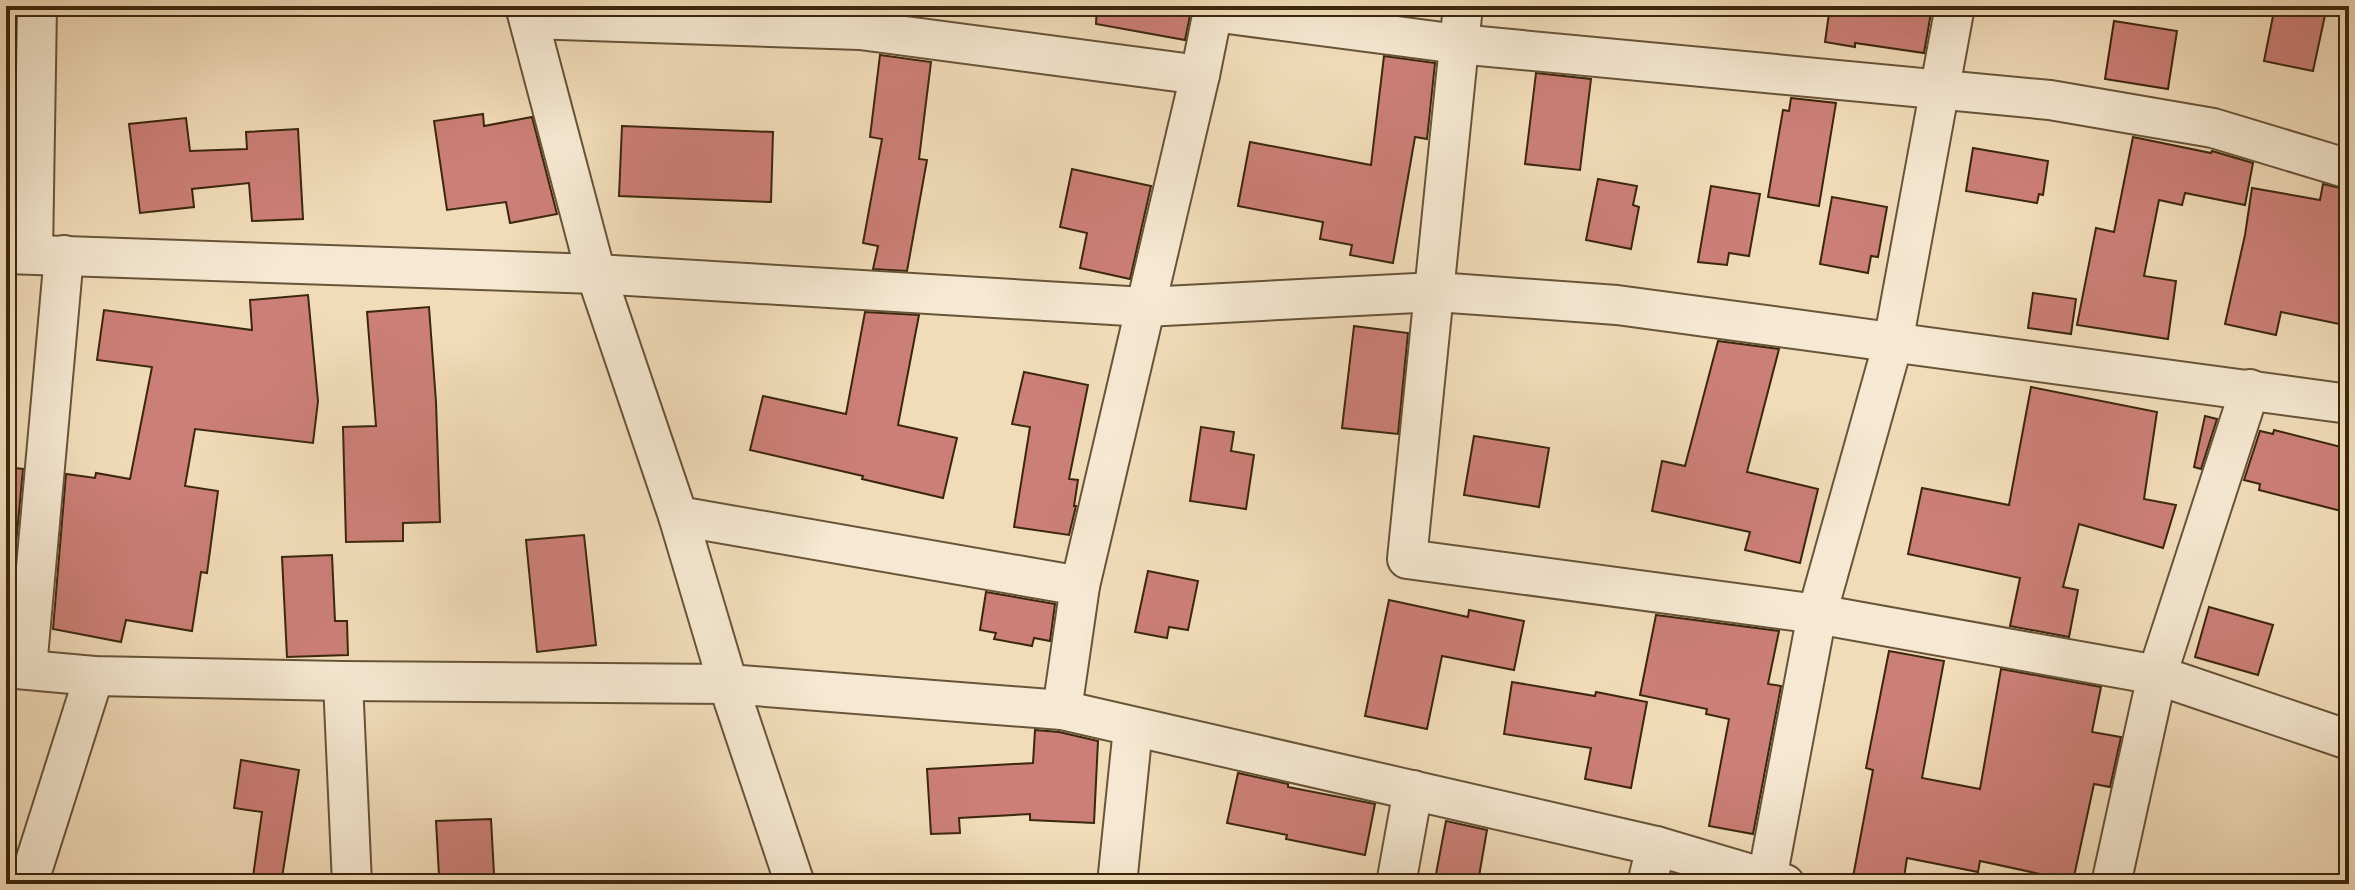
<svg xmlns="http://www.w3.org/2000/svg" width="2355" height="890" viewBox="0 0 2355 890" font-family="Vollkorn,serif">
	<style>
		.building { fill: #cc7f78; stroke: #3b270d; stroke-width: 2 }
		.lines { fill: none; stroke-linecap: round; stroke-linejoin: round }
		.minor-casing { stroke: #685438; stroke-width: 42 }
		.minor { stroke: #f6e8d2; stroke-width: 38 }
	</style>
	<rect width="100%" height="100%" fill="#f1dcb9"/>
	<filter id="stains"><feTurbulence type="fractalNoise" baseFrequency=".0025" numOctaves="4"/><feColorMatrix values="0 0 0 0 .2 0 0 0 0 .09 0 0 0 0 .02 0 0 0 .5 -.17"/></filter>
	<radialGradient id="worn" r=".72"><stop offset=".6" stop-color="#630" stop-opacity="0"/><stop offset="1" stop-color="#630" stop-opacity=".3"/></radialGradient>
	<g class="building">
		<path d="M1097 6H1192L1185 40 1096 24Z"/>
		<path d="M1830 6 1932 7 1924 53 1855 43V47L1825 42Z"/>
		<path d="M2275 6H2327L2313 71 2264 61Z"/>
		<path d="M2114 21 2177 31 2168 89 2105 79Z"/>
		<path d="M880 55 931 62 919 159 927 160 907 271 873 269 878 246 863 243 882 139 870 137Z"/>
		<path d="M1384 56 1435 63 1427 139 1415 137 1393 263 1350 255 1352 245 1320 239 1323 222 1238 206 1250 142 1371 165Z"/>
		<path d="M1536 73 1591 79 1580 170 1525 164Z"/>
		<path d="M1791 98 1836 103 1819 206 1768 197 1783 110 1789 111Z"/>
		<path d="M483 114 484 126 532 117 557 214 510 223 506 202 447 210 434 121Z"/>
		<path d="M186 118 190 151 247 149 246 132 298 129 303 219 252 221 249 183 192 189 194 207 140 213 129 124Z"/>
		<path d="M622 126 773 132 771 202 619 196Z"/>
		<path d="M2133 137 2211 153 2212 151 2253 163 2245 205 2185 193 2182 205 2159 200 2144 276 2176 281 2168 339 2077 325 2096 228 2114 232Z"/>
		<path d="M1973 148 2048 161 2043 195 2039 194 2037 203 1966 191Z"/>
		<path d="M1072 169 1151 186 1130 279 1080 268 1087 233 1060 227Z"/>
		<path d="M1598 179 1637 186 1633 205 1639 207 1631 249 1586 240Z"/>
		<path d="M2323 184 2349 190V326L2281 312 2276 335 2225 324 2245 235 2252 188 2320 200Z"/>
		<path d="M1711 186 1760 194 1749 256 1729 253 1727 265 1698 262Z"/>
		<path d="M1832 197 1887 207 1878 257 1871 256 1868 273 1820 264Z"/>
		<path d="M2033 293 2076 299 2071 334 2028 328Z"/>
		<path d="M308 295 318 401 313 443 195 429 185 486 218 491 207 573 201 572 192 631 126 620 121 642 53 629 66 474 95 478 96 473 130 479 152 367 97 360 104 310 252 330 250 300Z"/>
		<path d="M429 307 436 402 440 522 403 523V541L346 542 343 427 376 426 367 312Z"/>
		<path d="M865 312 919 315 898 425 957 438 943 498 862 479 863 476 750 450 763 396 846 414Z"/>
		<path d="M1354 326 1408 333 1398 434 1342 428Z"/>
		<path d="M1718 341 1779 349 1747 472 1818 489 1800 563 1745 550 1750 532 1652 511 1662 461 1685 466Z"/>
		<path d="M1024 372 1088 385 1069 479 1078 480 1074 506H1076L1069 535 1014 527 1030 427 1012 424Z"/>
		<path d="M2031 387 2157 412 2144 499 2176 505 2163 548 2079 524 2063 587 2078 590 2069 637 2010 626 2020 578 1908 554 1922 488 2009 505Z"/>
		<path d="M2205 416 2217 419 2201 469 2194 467Z"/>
		<path d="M1201 427 1234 432 1231 451 1254 455 1246 509 1190 501Z"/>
		<path d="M2274 430 2349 449V513L2259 490 2260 484 2244 480 2260 431 2273 434Z"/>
		<path d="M1474 436 1549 448 1539 507 1464 495Z"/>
		<path d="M6 467 23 469 9 620H6Z"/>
		<path d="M584 535 596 645 537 652 526 540Z"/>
		<path d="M332 555 335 621H347L348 655 287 657 282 557Z"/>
		<path d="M1148 571 1198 581 1188 630 1169 627 1167 638 1135 632Z"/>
		<path d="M986 592 1055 604 1050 641 1034 638 1032 646 994 639 996 633 980 630Z"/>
		<path d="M1389 600 1468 617 1469 610 1524 621 1514 670 1442 656 1427 729 1365 716Z"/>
		<path d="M2209 607 2273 625 2258 675 2195 657Z"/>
		<path d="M1656 615 1779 631 1768 684 1781 686 1753 834 1709 826 1729 719 1706 714 1707 709 1640 695Z"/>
		<path d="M1889 651 1944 661 1922 778 1980 789 2001 669 2101 687 2092 732 2121 737 2110 787 2094 784 2073 881 1980 861 1978 872 1907 858 1903 884H1885L1853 877 1873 770 1866 768Z"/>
		<path d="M1512 682 1595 696 1596 692 1647 702 1631 788 1585 779 1591 748 1504 734Z"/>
		<path d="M1035 730 1059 732 1098 741 1094 823 1030 820V814L959 818 960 833 931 834 927 769 1033 763Z"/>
		<path d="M241 760 299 770 281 884H252L262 812 234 808Z"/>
		<path d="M1238 773 1288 784V787L1375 804 1365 855 1286 839 1287 835 1227 823Z"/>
		<path d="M491 819 494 874 439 876 436 821Z"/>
		<path d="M1446 821 1487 830 1478 882 1436 874Z"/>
	</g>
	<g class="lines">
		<defs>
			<g id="minor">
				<path d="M525 6 596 274 678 516 728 684 795 884"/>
				<path d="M1463 6 1407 559 1817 614 2157 675 2111 884"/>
				<path d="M1213 12 1458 44 2050 100 2213 128 2349 169"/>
				<path d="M529 19 860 30 1200 75"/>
				<path d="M6 254 596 274 1145 307 1436 292 1617 305 2349 404"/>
				<path d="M33 254 37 6"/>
				<path d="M2250 389 2157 675 2349 740"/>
				<path d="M678 516 1080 586"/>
				<path d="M6 668 94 676 343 681 728 684 1062 710 1656 846 1785 884"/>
				<path d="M27 668 64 255"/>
				<path d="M343 681 352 884"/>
				<path d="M1062 710 1080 586 1200 75 1214 6"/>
				<path d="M1767 879 1817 614 1893 343 1955 6"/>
				<path d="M28 884 94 676"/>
				<path d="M1117 884 1133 728"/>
				<path d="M1396 884 1413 790"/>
				<path d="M1647 884 1656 846"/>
			</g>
		</defs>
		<use href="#minor" class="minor-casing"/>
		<use href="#minor" class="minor"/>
	</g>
	<rect width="2355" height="890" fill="none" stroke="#f1dcb9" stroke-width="32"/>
	<rect x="8" y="8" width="2339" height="874" fill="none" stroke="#3b270d" stroke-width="4"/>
	<rect x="16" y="16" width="2323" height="858" fill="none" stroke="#3b270d" stroke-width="2"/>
	<rect width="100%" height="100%" filter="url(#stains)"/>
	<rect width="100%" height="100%" fill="url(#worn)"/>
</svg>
